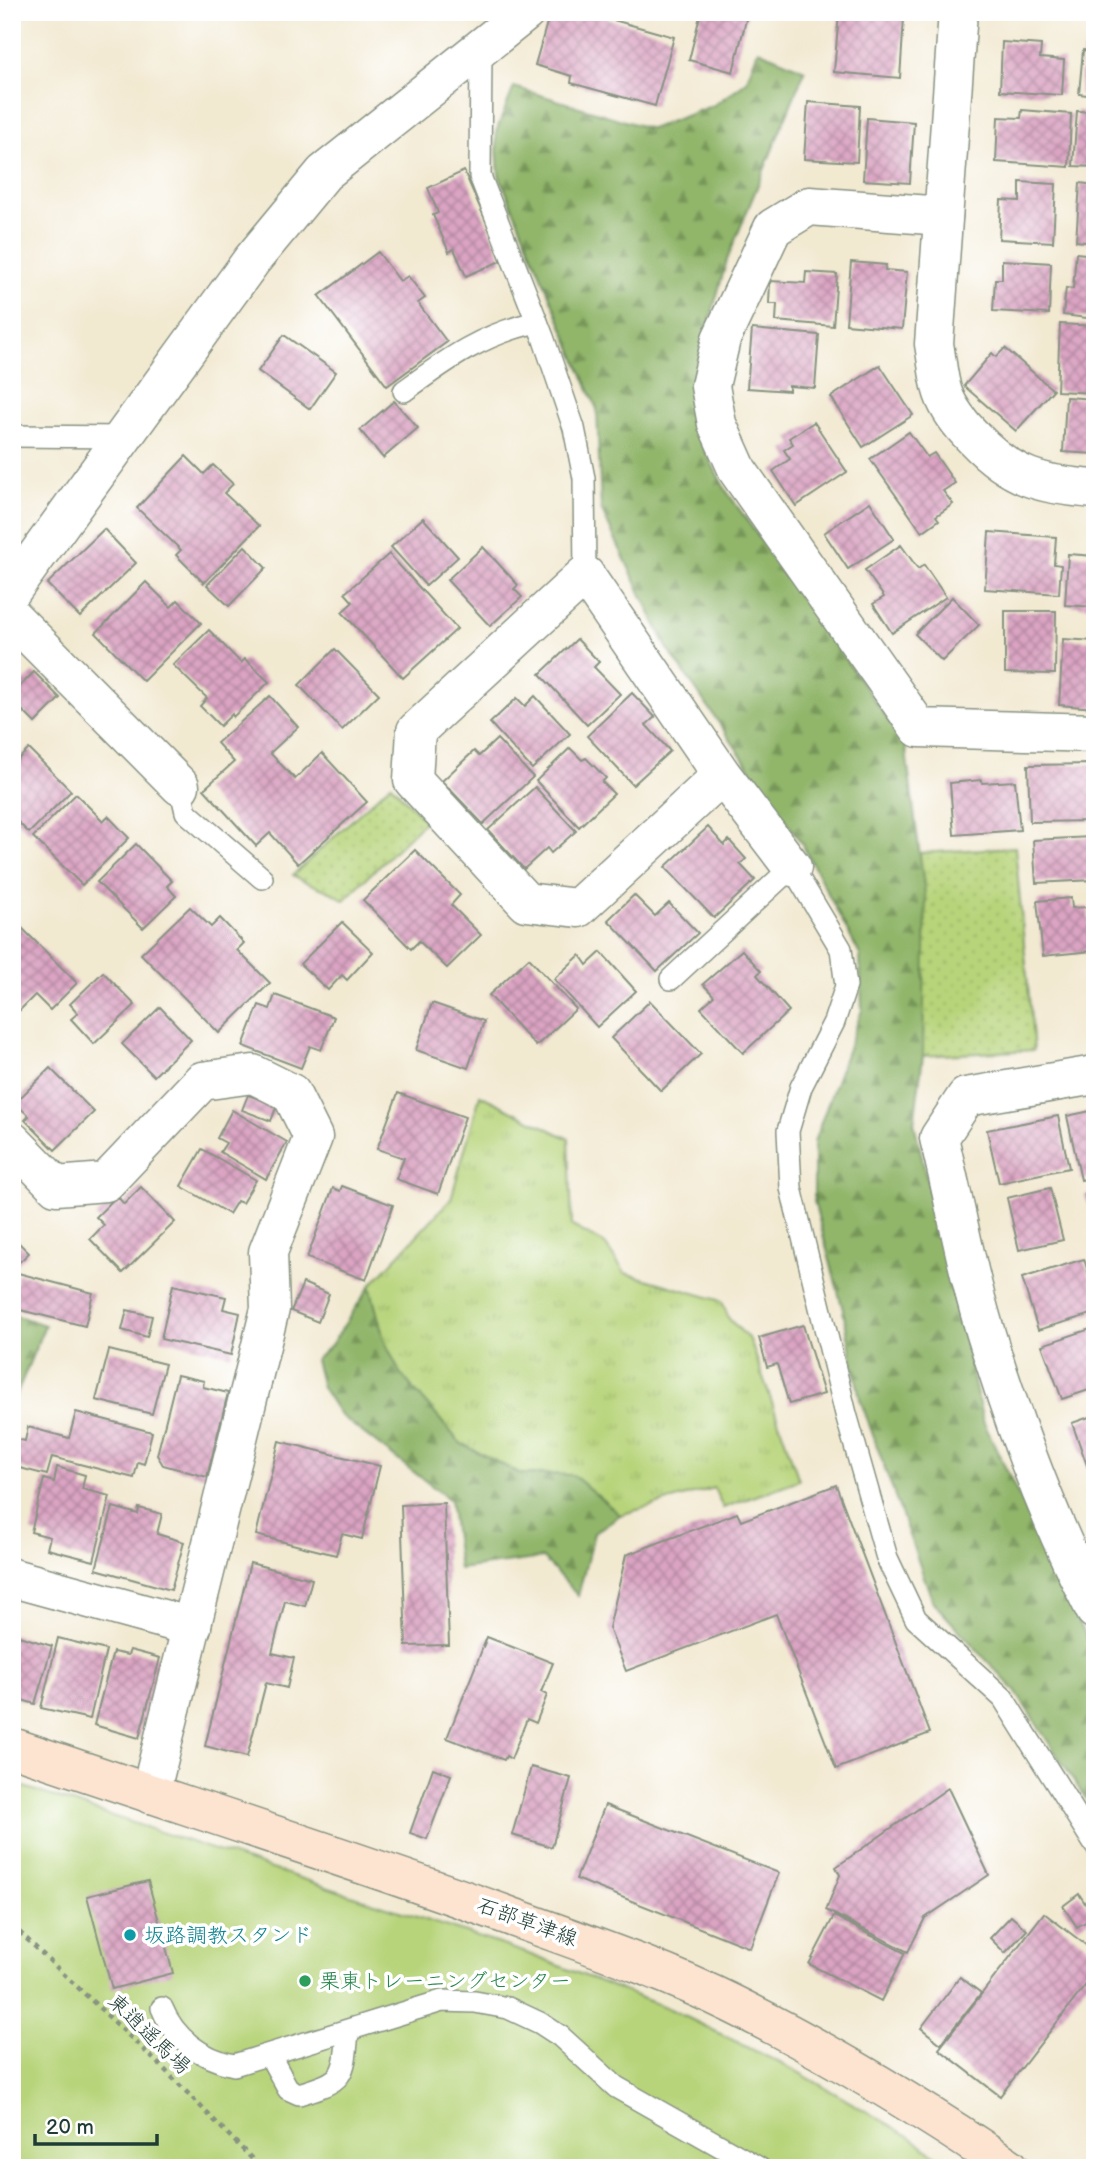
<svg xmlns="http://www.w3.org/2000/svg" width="1107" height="2180" viewBox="0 0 1107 2180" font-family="'Balsamiq Sans','Klee One',sans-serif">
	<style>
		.grass { fill: url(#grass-tufts); stroke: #6b8857; stroke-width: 2 }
		.forest { fill: url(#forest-firs); stroke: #587a4f; stroke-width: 2 }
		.park { fill: url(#park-dots); stroke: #6b8857; stroke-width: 2 }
		.pitch { fill: #b7d47a; stroke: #6b8857; stroke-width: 2 }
		.building { fill: url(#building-cross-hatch) }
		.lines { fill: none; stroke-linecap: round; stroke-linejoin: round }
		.service-casing { stroke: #889382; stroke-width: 24 }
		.minor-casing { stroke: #889382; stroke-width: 41 }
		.secondary-casing { stroke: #889382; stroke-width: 41 }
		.path { stroke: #889382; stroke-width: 4.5; stroke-dasharray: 5 5; stroke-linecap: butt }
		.service { stroke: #fff; stroke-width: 21 }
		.minor { stroke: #fff; stroke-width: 38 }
		.secondary { stroke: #fde4d1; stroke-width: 38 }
		.culture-dot { fill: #0f9aa8; stroke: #fff; stroke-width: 2.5 }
		.leisure-dot { fill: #2e9e5b; stroke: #fff; stroke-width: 2.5 }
		.labels { text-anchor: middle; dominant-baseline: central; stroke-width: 7; stroke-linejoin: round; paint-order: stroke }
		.street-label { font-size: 21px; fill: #1f3d34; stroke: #fff }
		.culture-label { font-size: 21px; fill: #0d838f; stroke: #fff; text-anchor: start }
		.leisure-label { font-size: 21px; fill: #27864d; stroke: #fff; text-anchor: start }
	</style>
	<defs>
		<pattern id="grass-tufts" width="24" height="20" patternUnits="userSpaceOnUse" patternTransform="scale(1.75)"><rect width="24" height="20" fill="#b7d47a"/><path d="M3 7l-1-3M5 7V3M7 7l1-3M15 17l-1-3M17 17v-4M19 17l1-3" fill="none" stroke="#9db76a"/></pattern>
		<pattern id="forest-firs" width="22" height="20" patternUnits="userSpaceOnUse" patternTransform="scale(1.75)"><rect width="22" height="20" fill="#91b66a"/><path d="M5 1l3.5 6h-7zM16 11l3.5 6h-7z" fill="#769558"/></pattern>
		<pattern id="park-dots" width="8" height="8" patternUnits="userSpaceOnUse" patternTransform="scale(1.75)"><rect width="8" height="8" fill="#b7d47a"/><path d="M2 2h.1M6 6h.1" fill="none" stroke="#9db76a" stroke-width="1.8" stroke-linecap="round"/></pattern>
		<pattern id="building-cross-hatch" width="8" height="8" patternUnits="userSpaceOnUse" patternTransform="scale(1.75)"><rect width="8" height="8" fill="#dba4c3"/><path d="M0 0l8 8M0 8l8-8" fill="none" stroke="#b1879f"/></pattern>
	</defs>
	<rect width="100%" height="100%" fill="#fff"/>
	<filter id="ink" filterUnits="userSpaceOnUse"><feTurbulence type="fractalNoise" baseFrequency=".0143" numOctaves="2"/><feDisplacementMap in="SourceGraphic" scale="14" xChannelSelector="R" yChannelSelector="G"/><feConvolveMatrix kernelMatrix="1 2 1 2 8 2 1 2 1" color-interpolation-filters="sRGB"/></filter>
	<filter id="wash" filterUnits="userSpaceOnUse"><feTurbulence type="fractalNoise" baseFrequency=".00686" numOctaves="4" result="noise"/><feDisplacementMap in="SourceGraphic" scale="28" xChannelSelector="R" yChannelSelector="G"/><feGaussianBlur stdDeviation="1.57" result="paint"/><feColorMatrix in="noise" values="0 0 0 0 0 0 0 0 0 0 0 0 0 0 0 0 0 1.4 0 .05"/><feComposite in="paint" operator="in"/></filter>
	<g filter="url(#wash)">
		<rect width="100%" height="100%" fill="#f2e9d1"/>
		<path class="grass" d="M480 1095 569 1139 572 1226 604 1243 625 1273 722 1301 729 1319 750 1340 799 1480 723 1508 714 1488 620 1515 573 1475 520 1474 460 1443 400 1374 384 1340 370 1286 451 1199Z"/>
		<g class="forest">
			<path d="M758 50 805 70 727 260 690 390 699 439 725 489 905 744 926 901 923 1056 914 1123 983 1421 1095 1655V1813L1015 1691 933 1602 860 1399 843 1310 814 1201V1142L862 1010 860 955 802 844 666 646 601 509 597 409 499 175 496 132 514 87 651 129 714 105 746 82Z"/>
			<path d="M370 1286 384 1340 400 1373 460 1443 520 1474 573 1475 620 1515 594 1533 578 1596 543 1558 459 1569 450 1500 340 1415 322 1387 315 1360 331 1345Z"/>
			<path d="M12 1314 45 1325 12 1405Z"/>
		</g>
		<g class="park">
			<path d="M391 784 425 821 344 900C328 888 309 886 293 875Z"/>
			<path d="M1015 847 1034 1050 923 1056 926 901 920 853Z"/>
		</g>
		<path class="pitch" d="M12 1783 526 1953 670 2009 796 2071 909 2136 954 2168H12Z"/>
		<g id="blocks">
			<g class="building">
				<path d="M550 12H585L674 37 655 106 571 83 572 76 535 65Z"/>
				<path d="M701 12H748L733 72 689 60Z"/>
				<path d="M1016 12H1072V19L1016 16Z"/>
				<path d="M1089 12H1095V23L1088 22Z"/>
				<path d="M839 13 904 18 900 78 834 72Z"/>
				<path d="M1002 42 1041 45 1040 58 1064 60 1062 95 1000 91Z"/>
				<path d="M1083 50 1095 51V96L1079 94Z"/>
				<path d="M808 102 860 106 857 162 804 159Z"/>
				<path d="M1022 110 1071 114 1069 167 996 162 998 117 1021 118Z"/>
				<path d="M1077 111 1095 112V167L1073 166Z"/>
				<path d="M867 118 914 122 910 183 863 180Z"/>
				<path d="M464 171 503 260 466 276 454 249 449 252 433 215 438 213 428 188Z"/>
				<path d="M1020 182 1056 184 1053 242 999 239 1001 200 1020 201Z"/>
				<path d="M1080 183 1095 185V243L1076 241Z"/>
				<path d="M378 252 400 281 408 276 425 298 418 303 447 342 387 386 319 296Z"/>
				<path d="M1076 253 1095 255V319L1063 315 1066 288 1073 289Z"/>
				<path d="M1002 260 1051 263 1049 314 993 311 995 279H1002Z"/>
				<path d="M851 262 886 265 885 270 907 272 902 329 846 324Z"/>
				<path d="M806 272 837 274 833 326 776 321 777 304H769L770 281 805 283Z"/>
				<path d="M1060 324 1095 326V393L1057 391Z"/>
				<path d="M752 329 819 335 815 388 789 386V391L747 388Z"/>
				<path d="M284 335 336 372 310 409 258 371Z"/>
				<path d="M1005 348 1053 390 1016 431 964 386 992 353 996 357Z"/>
				<path d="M880 365 913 415 863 447 831 397Z"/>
				<path d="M1066 397 1095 399V454L1063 452Z"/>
				<path d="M394 401 418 428 383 458 360 430Z"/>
				<path d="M814 422 847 472 796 506 773 471 790 459 784 450 793 444 789 438Z"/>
				<path d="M909 432 927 457 934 453 955 483 943 491 953 504 936 516 939 520 922 532 870 459Z"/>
				<path d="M186 456 204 474 213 465 233 484 224 493 259 526 204 583 176 555 181 550 137 508Z"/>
				<path d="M870 502 894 539 848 569 824 533Z"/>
				<path d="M423 518 458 557 426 586 391 547Z"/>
				<path d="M104 529 136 563 80 617 47 584Z"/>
				<path d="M989 532 1056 537 1054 564 1061 565 1059 594 985 589Z"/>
				<path d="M901 545 918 569 924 565 946 597 892 633 873 604 884 597 865 570Z"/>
				<path d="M245 546 266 568 229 606 207 585Z"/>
				<path d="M483 547 518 585 514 589 522 597 490 626 447 580Z"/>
				<path d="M389 554 457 629 403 678 342 612 353 602 345 593Z"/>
				<path d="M1068 554 1095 556V607L1065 605Z"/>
				<path d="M146 582 171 607 178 600 201 623 143 681 96 633Z"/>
				<path d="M952 597 979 625 942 661 915 634Z"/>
				<path d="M1005 611H1056L1055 674 1005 673Z"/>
				<path d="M209 630 241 663 245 659 269 682 233 717 232 714 220 726 200 706 207 698 173 665Z"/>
				<path d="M577 639 599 662 594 667 620 694 587 725 540 674Z"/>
				<path d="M1063 639 1095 641V708L1059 705Z"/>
				<path d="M335 649 379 694 342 730 299 685Z"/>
				<path d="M34 672 60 698 35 723 12 700V694Z"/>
				<path d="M632 693 655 717 646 725 670 751 633 785 587 736Z"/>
				<path d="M270 696 298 727 270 753 295 779 322 753 367 802 298 864 270 833 256 846 204 789 234 762 217 743Z"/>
				<path d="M535 696 570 734 532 769 490 723 517 698 525 706Z"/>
				<path d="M497 739 533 777 483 824 442 781 474 751 479 756Z"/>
				<path d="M570 748 582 760 586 758 606 778 602 782 614 794 579 827 536 781Z"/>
				<path d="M29 749 71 791 29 833 12 816V765Z"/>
				<path d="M1094 764 1095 821 1030 822 1028 765Z"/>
				<path d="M981 780 982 783 1015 781 1020 830 954 835 950 783Z"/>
				<path d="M535 787 576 831 551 853 547 848 524 869 488 830Z"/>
				<path d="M76 794 103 821 108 816 129 838 82 885 33 837Z"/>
				<path d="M708 827 724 845 729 840 746 859 740 864 755 880 714 918 665 867Z"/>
				<path d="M1091 837 1094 880 1036 883 1033 840Z"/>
				<path d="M136 844 172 881 167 886 176 896 143 928 97 882Z"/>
				<path d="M415 850 460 895 451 905 481 935 447 968 419 941 411 949 363 900Z"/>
				<path d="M634 895 655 916 669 903 698 933 657 971 608 920Z"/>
				<path d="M1071 898 1072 908 1088 907 1092 951 1043 956 1037 901Z"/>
				<path d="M190 907 211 927 220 918 244 943 237 950 270 983 219 1033 141 954Z"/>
				<path d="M12 918 77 983 50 1010 35 995 15 1015 12 1012Z"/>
				<path d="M342 922 373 952 347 980 342 975 328 990 300 964Z"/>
				<path d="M742 950 761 971 757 975 789 1011 743 1053 701 1008 714 996 703 984Z"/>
				<path d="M601 952 636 991 597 1027 554 979 580 955 587 965Z"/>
				<path d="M529 958 576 1009 536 1046 489 995Z"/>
				<path d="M103 972 135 1005 94 1044 71 1019 78 1013 70 1004Z"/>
				<path d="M275 995 334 1017 321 1050 310 1046 301 1068 243 1046 259 1005 270 1009Z"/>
				<path d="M650 1001 701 1054 661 1091 611 1038Z"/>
				<path d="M432 1003 484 1021 468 1068 416 1050Z"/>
				<path d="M160 1007 191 1040 154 1076 122 1044Z"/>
				<path d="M50 1068 94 1112 55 1150 25 1120 29 1116 15 1103Z"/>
				<path d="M398 1093 465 1117 438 1194 396 1179 404 1158 377 1149Z"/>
				<path d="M248 1095 277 1105 271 1121 242 1110Z"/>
				<path d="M232 1110 287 1142 266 1179 220 1152 226 1143 217 1138Z"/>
				<path d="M1095 1110V1177L1081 1180 1067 1116Z"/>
				<path d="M1058 1116 1069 1168 999 1183 987 1130Z"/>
				<path d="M202 1149 256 1180 242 1203 237 1201 229 1214 181 1186Z"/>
				<path d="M342 1186 393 1205 366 1280 307 1258 333 1188 340 1191Z"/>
				<path d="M141 1187 175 1222 123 1273 90 1239 104 1225 96 1217 117 1196 124 1204Z"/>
				<path d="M1050 1188 1063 1240 1019 1250 1007 1198Z"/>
				<path d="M1095 1193V1228H1094L1085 1195Z"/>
				<path d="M12 1236 29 1253 12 1269Z"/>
				<path d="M1084 1259 1095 1293V1313L1038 1330 1022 1278Z"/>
				<path d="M18 1273 93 1293 85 1326 12 1308Z"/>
				<path d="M303 1283 329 1294 318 1322 291 1311Z"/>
				<path d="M173 1285 226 1297 223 1309 240 1313 231 1355 161 1339Z"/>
				<path d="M127 1310 152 1316 147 1337 122 1330Z"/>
				<path d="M803 1325 824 1394 789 1404 777 1364 767 1367 759 1338Z"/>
				<path d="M1093 1328 1095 1388 1062 1399 1042 1345Z"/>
				<path d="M109 1350 165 1364 152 1414 96 1400Z"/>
				<path d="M177 1375 204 1381 203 1387 228 1393 207 1477 163 1465 157 1455Z"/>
				<path d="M76 1412 152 1432 144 1464 138 1462 134 1478 52 1457 47 1475 12 1466V1438L25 1441 28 1427 69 1438Z"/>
				<path d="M1095 1415V1466L1088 1468 1072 1423Z"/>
				<path d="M279 1441 380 1466 362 1539 342 1534 336 1555 256 1535Z"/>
				<path d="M57 1467 85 1475 82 1489 110 1496 94 1561 47 1549 50 1537 31 1532 44 1479 54 1482Z"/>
				<path d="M836 1485 930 1733 836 1769 776 1614 626 1671 609 1628 626 1555 737 1513 741 1521Z"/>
				<path d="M444 1503 449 1645 406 1646 401 1505Z"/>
				<path d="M113 1507 138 1514 139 1508 162 1514 157 1534 184 1542 171 1590 96 1569Z"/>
				<path d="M250 1563 312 1579 305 1606 285 1601 272 1653 294 1658 287 1688 266 1683 247 1757 205 1746Z"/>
				<path d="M12 1634 52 1646 35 1704 12 1697Z"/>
				<path d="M487 1637 553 1663 541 1692 547 1695 536 1723 527 1719 511 1759 506 1756 504 1760 447 1738Z"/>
				<path d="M58 1638 106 1650 90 1719 41 1708Z"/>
				<path d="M130 1650 160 1658 139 1738 94 1725 113 1652 128 1655Z"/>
				<path d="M531 1767 571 1778 552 1847 512 1835Z"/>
				<path d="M433 1768 451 1775 427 1839 410 1833Z"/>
				<path d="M948 1788 989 1875 925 1918 908 1952 826 1910 840 1875 836 1867Z"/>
				<path d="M605 1805 779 1873 750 1948 576 1879Z"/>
				<path d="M148 1881 173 1973 112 1989 87 1896Z"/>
				<path d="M1079 1894 1094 1917 1077 1927 1063 1906Z"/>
				<path d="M1044 1913 1095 1952V1973L1000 2096 939 2049Z"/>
				<path d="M834 1916 905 1953 881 2001 809 1964Z"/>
				<path d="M1011 1916 1027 1930 1005 1953 990 1938Z"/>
				<path d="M960 1977 981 1993 941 2044 921 2028Z"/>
			</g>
		</g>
	</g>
	<g filter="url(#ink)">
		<use href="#blocks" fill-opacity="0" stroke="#889382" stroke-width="2"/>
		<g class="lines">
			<defs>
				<g id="service">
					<path d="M481 51 480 176 543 337 574 428 584 478 585 575"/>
					<path d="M404 391C448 359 482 334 537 322"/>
					<path d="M12 436 125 437"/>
					<path d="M180 786 186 812 262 878"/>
					<path d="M671 979 792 867 841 949 846 986 834 1022 801 1087 788 1131 791 1188 846 1414 887 1558 916 1619 1003 1698 1095 1845"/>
					<path d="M162 2008C174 2038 202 2059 234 2065L442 2001 475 2002 508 2008 540 2023 560 2036 616 2087 759 2168"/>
					<path d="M270 2056 288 2089 299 2094C344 2080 344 2079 348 2031"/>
				</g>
				<g id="minor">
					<path d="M958 12 934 344C937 360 938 378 943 393 949 410 961 425 974 438 1012 478 1041 485 1095 489"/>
					<path d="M943 216 809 206 773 228 721 339 710 386 717 424 738 471 919 728 1095 733"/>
					<path d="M12 590 252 260 324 173 526 12"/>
					<path d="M12 617 180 786"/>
					<path d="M722 775 578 908 526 902 413 780 416 731 585 575 722 775 792 867"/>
					<path d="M1095 1075 966 1097 939 1138C956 1207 968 1279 990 1347 1018 1436 1052 1526 1095 1610"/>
					<path d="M12 1141 56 1186 106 1182 202 1081 253 1074 291 1093 313 1137 268 1252 270 1309 150 1794"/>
					<path d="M13 1578 192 1627"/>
				</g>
				<path id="secondary" d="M12 1747C176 1803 341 1855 504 1914 580 1942 659 1968 732 2004 829 2052 920 2107 1010 2168"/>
			</defs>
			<use href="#service" class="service-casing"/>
			<use href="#minor" class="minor-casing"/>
			<use href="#secondary" class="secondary-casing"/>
			<path class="path" d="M12 1925 164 2069 261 2168"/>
			<use href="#service" class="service"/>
			<use href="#minor" class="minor"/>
			<use href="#secondary" class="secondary"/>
		</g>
	</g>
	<circle class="culture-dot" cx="130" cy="1935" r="7"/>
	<circle class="leisure-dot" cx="305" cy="1981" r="7"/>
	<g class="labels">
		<g class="street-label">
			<text transform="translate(527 1922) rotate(20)">石部草津線</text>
			<text transform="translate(149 2034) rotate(44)">東逍遥馬場</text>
		</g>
		<g class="culture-label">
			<text x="144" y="1935">坂路調教スタンド</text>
		</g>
		<g class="leisure-label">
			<text x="319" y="1981">栗東トレーニングセンター</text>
		</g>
	</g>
	<rect width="1107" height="2180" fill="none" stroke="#fff" stroke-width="42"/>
	<path d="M35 2134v10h122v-10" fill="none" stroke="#1f3d34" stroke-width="3.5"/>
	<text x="46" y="2134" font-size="21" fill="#1f3d34" stroke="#ffffff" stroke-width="5" paint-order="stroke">20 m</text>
</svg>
